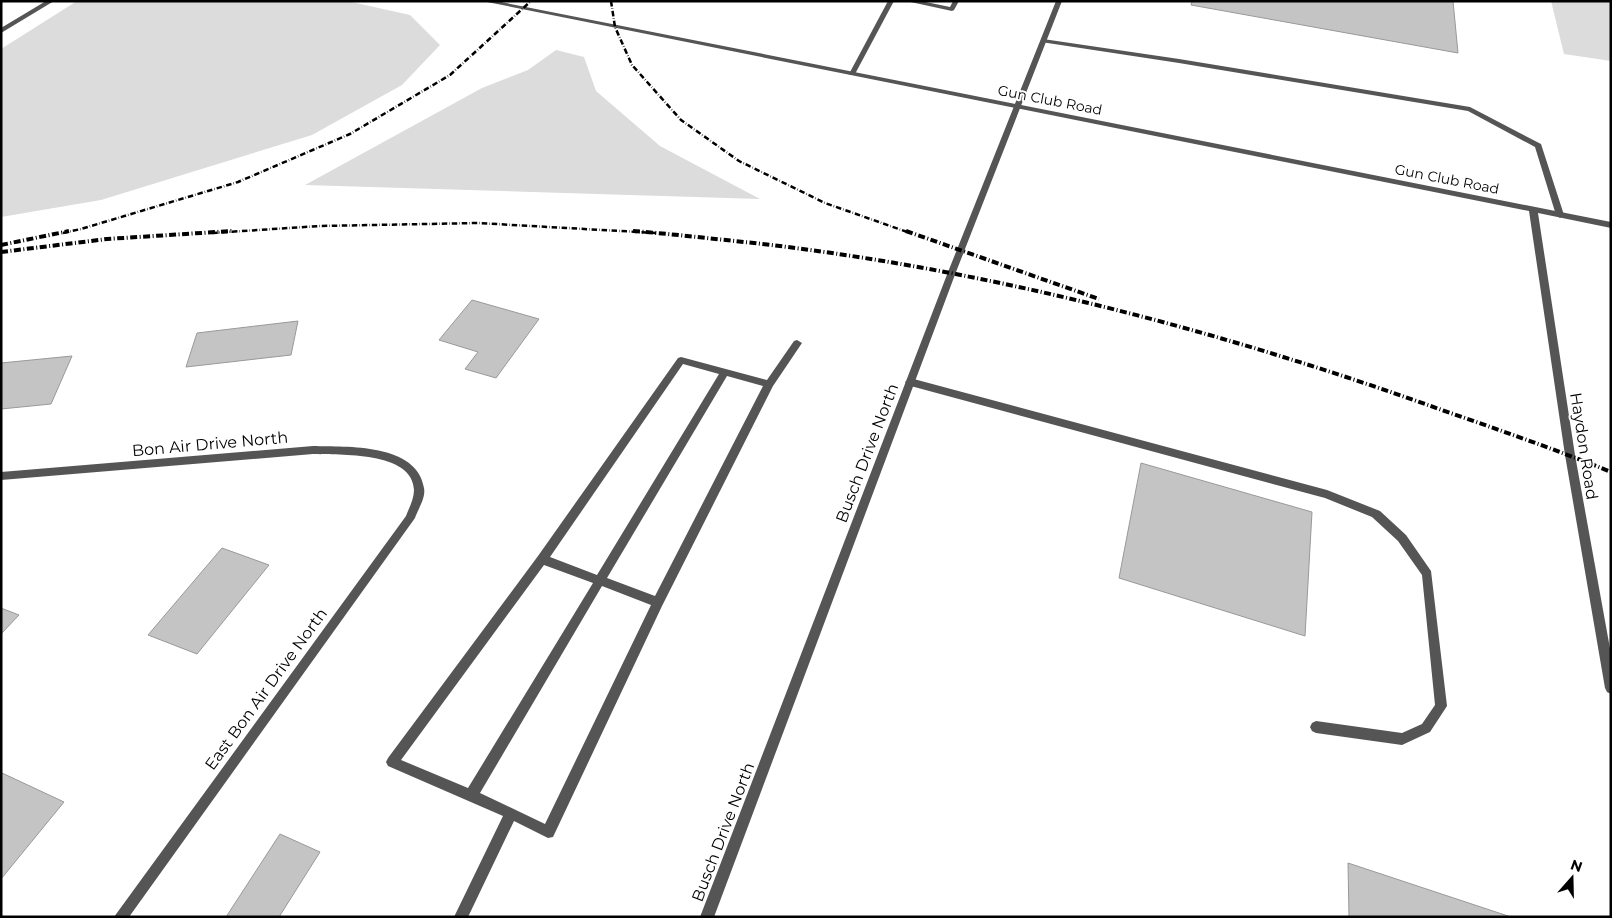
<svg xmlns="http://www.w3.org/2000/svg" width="1612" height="918" viewBox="0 0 1612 918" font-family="Montserrat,sans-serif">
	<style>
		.green { fill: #dcdcdc }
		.building { fill: #c4c4c4; stroke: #999 }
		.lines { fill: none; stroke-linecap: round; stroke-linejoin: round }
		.service { fill: #555; fill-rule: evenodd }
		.minor { fill: #555; fill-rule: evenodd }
		.tertiary { fill: #555; fill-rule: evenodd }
		.rail-far1 { stroke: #000; stroke-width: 2.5; stroke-dasharray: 5.5 2 0.5 2; stroke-linecap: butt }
		.rail { stroke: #000; stroke-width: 4; stroke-dasharray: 7 2.5 1 2.5; stroke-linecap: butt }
		.labels { text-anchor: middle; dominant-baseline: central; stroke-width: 4; stroke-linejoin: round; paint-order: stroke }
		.far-street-label { font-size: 14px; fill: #000; stroke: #fff }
		.street-label { font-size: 16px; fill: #000; stroke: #fff }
	</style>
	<rect width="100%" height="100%" fill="#fff"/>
	<g class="green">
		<path d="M77 1H347L410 15 440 45 402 85 312 135 101 200 1 217V49Z"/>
		<path d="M1551 1H1611V61L1564 54Z"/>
		<path d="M556 50 584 57 596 91 660 146 760 199 305 185 482 88 528 70Z"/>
	</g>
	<g class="building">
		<path d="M1192 1H1453L1458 53 1191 5Z"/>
		<path d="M472 300 539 319 496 378 465 369 478 352 439 340Z"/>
		<path d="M298 321 291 355 186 367 197 333Z"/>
		<path d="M72 356 51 404 1 409V363Z"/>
		<path d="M1141 463 1312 512 1305 636 1119 578Z"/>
		<path d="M222 548 269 565 197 654 148 635Z"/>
		<path d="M1 608 19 615 1 634Z"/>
		<path d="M2 773 64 802 1 879V774Z"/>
		<path d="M280 834 320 852 279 917H226Z"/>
		<path d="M1348 863 1511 917H1349Z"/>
	</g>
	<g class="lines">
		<g class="service">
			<path d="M888 1H894L855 74 850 75 849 74Z"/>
			<path d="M906 1H921L950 7 953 1H959L954 10 952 11Z"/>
			<path d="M1043 39 1179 59 1470 107 1541 144 1564 215 1560 218 1556 215 1535 147 1468 111 1179 63 1041 42V40Z"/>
			<path d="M797 340 802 343 773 386 662 606 553 837 548 838 514 821 468 917H454L503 816 388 766 386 762 388 758 538 556 678 358 681 357 767 380 794 341ZM683 364 719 374 597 575 550 557ZM727 376 763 386 655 596 607 578ZM544 565 593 583 468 788 401 760ZM602 586 651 605 545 824 480 793Z"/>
			<path d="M910 378 1327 490 1380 511 1406 535 1431 571 1447 706 1430 732 1402 745 1316 733 1312 731 1310 727 1312 723 1316 721 1402 733 1422 724 1435 705 1422 575 1398 541 1372 517 1325 498 907 385 905 382Z"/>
		</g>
		<g class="minor">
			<path d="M46 1H54L1 33V28Z"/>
			<path d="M482 1H496L1611 222V228L1538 213 1575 455 1611 654V694L1607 692 1605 688 1565 455 1529 211Z"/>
			<path d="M313 446C347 447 417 443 424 488 426 498 418 509 415 518L129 917H114L406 516C409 508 414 499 414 490 413 451 339 455 313 454L1 480V472Z"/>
		</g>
		<path class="tertiary" d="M1056 1H1062L956 272 714 917H700L948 272Z"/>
		<g class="rail-far1">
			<path d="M611 1 615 27 632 65 681 120 739 161 825 203 910 233"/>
			<path d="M63 233 81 229 238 182 350 134 450 75 531 1"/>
			<path d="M212 233 320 226 478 223 656 233"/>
		</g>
		<g class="rail">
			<path d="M633 231C673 234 714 239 754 243 984 269 1207 327 1425 404 1487 426 1550 447 1611 472"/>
			<path d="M906 231 1099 299"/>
			<path d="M1 245 69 231"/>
			<path d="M1 252 107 239 232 231"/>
		</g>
	</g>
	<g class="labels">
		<g class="far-street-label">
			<text transform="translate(1050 100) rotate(11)">Gun Club Road</text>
			<text transform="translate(1447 179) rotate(11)">Gun Club Road</text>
		</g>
		<g class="street-label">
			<text transform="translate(210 444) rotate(-5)">Bon Air Drive North</text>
			<text transform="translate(1584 446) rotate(81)">Haydon Road</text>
			<text transform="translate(867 453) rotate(-69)">Busch Drive North</text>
			<text transform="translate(266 689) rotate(-54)">East Bon Air Drive North</text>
			<text transform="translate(723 832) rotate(-69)">Busch Drive North</text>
		</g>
	</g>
	<rect width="1612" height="918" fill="none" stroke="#000000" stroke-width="5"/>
	<g transform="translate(1572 878) rotate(20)" stroke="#ffffff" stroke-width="4" paint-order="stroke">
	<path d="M0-4L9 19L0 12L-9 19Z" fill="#000000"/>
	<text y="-8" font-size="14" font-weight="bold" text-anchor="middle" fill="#000000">N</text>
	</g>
</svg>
